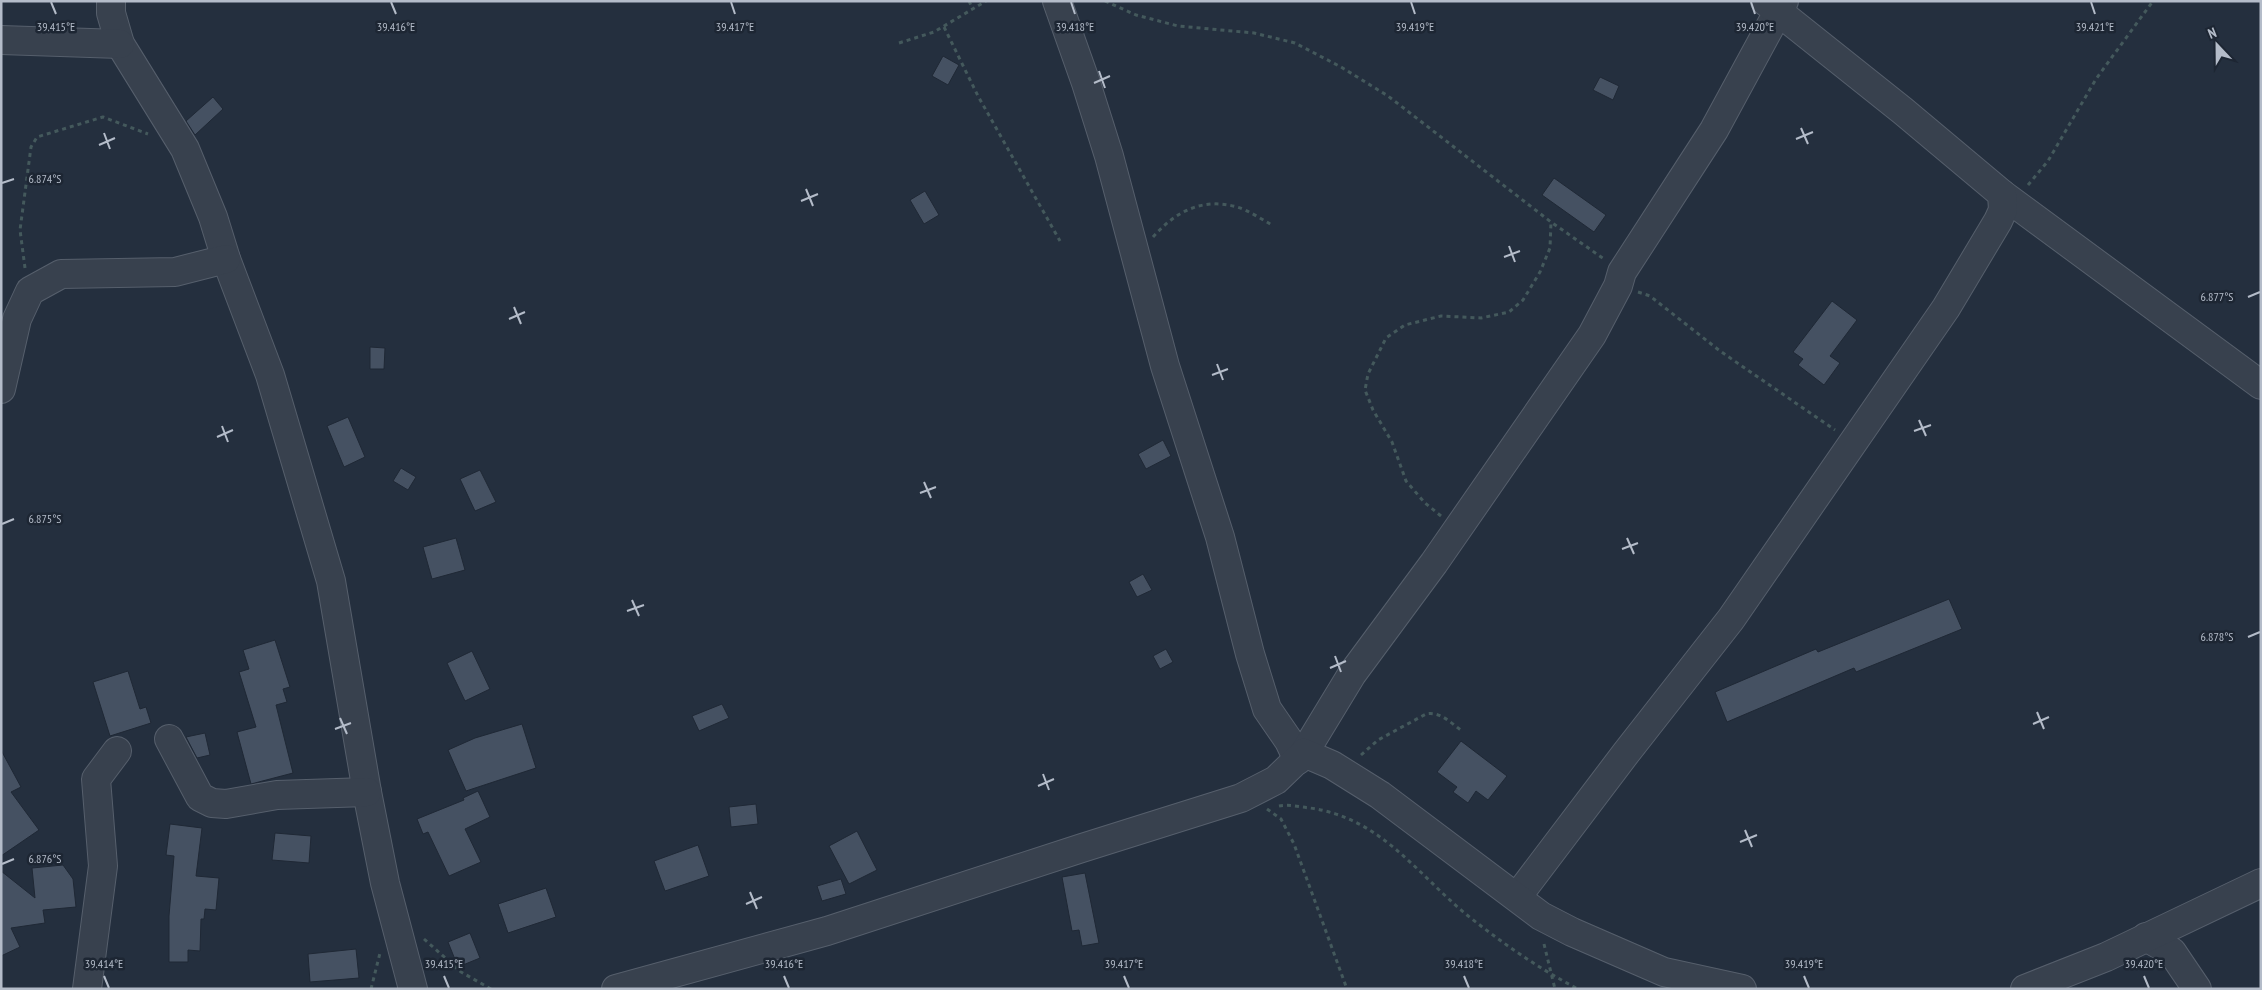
<svg xmlns="http://www.w3.org/2000/svg" width="2262" height="990" viewBox="0 0 2262 990" font-family="'PT Sans Narrow',sans-serif">
	<style>
		.building { fill: #455162; stroke: #1f2835 }
		.lines { fill: none; stroke-linecap: round; stroke-linejoin: round }
		.minor-casing { stroke: #565f6c; stroke-width: 30 }
		.path { stroke: #44595c; stroke-width: 3; stroke-dasharray: 4 4; stroke-linecap: butt }
		.minor { stroke: #38414e; stroke-width: 28 }
		.ticks { fill: none; stroke: #b4bcc9; stroke-width: 2 }
		.ticks-label { font-size: 12px; text-anchor: middle; fill: #b4bcc9; stroke: #1d2633; stroke-width: 5; stroke-linejoin: round; paint-order: stroke }
	</style>
	<rect width="100%" height="100%" fill="#242f3e"/>
	<g class="building">
		<path d="M943 56 959 65 948 85 932 76Z"/>
		<path d="M1600 77 1619 86 1613 100 1593 90Z"/>
		<path d="M213 97 223 109 195 135 186 121Z"/>
		<path d="M1554 178 1606 215 1594 232 1542 195Z"/>
		<path d="M925 191 939 215 924 224 910 200Z"/>
		<path d="M1832 301 1857 320 1830 356 1840 363 1824 385 1798 365 1803 359 1793 352Z"/>
		<path d="M370 347 385 348 384 369H370Z"/>
		<path d="M348 417 365 457 344 467 327 426Z"/>
		<path d="M1163 440 1171 456 1146 469 1138 454Z"/>
		<path d="M401 468 416 477 408 490 393 481Z"/>
		<path d="M480 470 496 502 475 511 460 479Z"/>
		<path d="M456 538 465 570 432 579 423 547Z"/>
		<path d="M1143 574 1152 590 1137 597 1129 582Z"/>
		<path d="M1949 599 1962 629 1856 672 1854 668 1727 722 1715 692 1816 649 1818 652Z"/>
		<path d="M275 640 290 687 283 689 287 702 276 705 293 773 251 784 237 732 256 727 239 672 249 669 243 650Z"/>
		<path d="M1166 649 1173 662 1160 669 1153 656Z"/>
		<path d="M472 651 490 689 465 701 447 663Z"/>
		<path d="M128 671 140 709 146 707 151 723 110 736 93 682Z"/>
		<path d="M722 704 729 718 699 731 692 716Z"/>
		<path d="M522 724 536 768 466 791 448 750 475 738Z"/>
		<path d="M205 733 210 755 197 758 186 737Z"/>
		<path d="M1461 741 1507 776 1488 800 1476 791 1468 803 1453 792 1457 787 1437 772Z"/>
		<path d="M1 750 21 787 11 792 39 830 1 856Z"/>
		<path d="M478 791 490 817 465 829 481 862 449 876 428 832 423 834 417 819 464 800 463 798Z"/>
		<path d="M756 804 758 824 731 827 729 807Z"/>
		<path d="M170 824 202 828 196 876 219 878 216 910 205 909 204 919H201L200 951 188 950V962H169V916L174 856 166 855Z"/>
		<path d="M857 831 877 870 849 884 829 846Z"/>
		<path d="M275 833 311 836 309 863 272 860Z"/>
		<path d="M698 845 709 876 665 891 654 861Z"/>
		<path d="M63 865 73 879 76 907 43 910 45 923 11 928 20 947 1 956V871L35 898 32 868Z"/>
		<path d="M1085 873 1099 943 1082 946 1079 930 1072 931 1062 877Z"/>
		<path d="M841 879 846 894 822 901 817 886Z"/>
		<path d="M546 888 556 917 508 933 498 904Z"/>
		<path d="M470 933 480 958 458 967 448 942Z"/>
		<path d="M356 949 359 978 310 982 308 954Z"/>
	</g>
	<g class="lines">
		<defs>
			<g id="minor">
				<path d="M111 1V13L120 44 185 149 213 217 226 259 270 375 331 581 367 792 385 883 413 989"/>
				<path d="M1057 1 1086 83 1109 156 1165 366 1220 537 1250 654 1267 709 1289 741 1298 760"/>
				<path d="M1 40 120 44"/>
				<path d="M2002 194 2261 385"/>
				<path d="M1 389 17 319 30 291 61 274 175 272 226 259"/>
				<path d="M169 739 200 797 212 803 226 804 277 795 367 792"/>
				<path d="M1304 753 1352 674 1434 563 1592 335 1618 286 1622 272 1714 130 1784 1"/>
				<path d="M1517 897 1626 753 1731 619 1946 308 1998 221 2003 210 2002 194 1903 111 1765 1"/>
				<path d="M2146 937 2172 952 2197 989"/>
				<path d="M87 989 103 866 96 779 117 751"/>
				<path d="M616 989 827 931 1082 848 1241 798 1276 780 1304 753 1332 765 1380 795 1541 916 1572 932 1664 972 1742 989"/>
				<path d="M2025 989 2106 957 2261 883"/>
			</g>
		</defs>
		<use href="#minor" class="minor-casing"/>
		<g class="path">
			<path d="M969 1 973 10"/>
			<path d="M1105 1 1136 15 1178 26 1254 33 1295 43 1341 67 1388 96 1551 222 1604 259"/>
			<path d="M944 27 978 96 1060 241"/>
			<path d="M899 43 934 32 986 1"/>
			<path d="M2028 185 2048 161 2096 79 2153 1"/>
			<path d="M1153 237C1175 212 1202 197 1237 207 1248 210 1261 219 1272 225"/>
			<path d="M25 268 20 230 31 147 37 137 103 117 148 134"/>
			<path d="M1638 292 1650 296 1720 351 1835 430"/>
			<path d="M1441 516 1425 503 1406 481 1392 442 1373 410 1365 390 1368 374 1386 338 1405 325 1441 316 1481 318 1509 312 1523 300 1540 272 1550 248 1551 222"/>
			<path d="M1361 755 1378 740 1426 714C1440 711 1451 723 1462 731"/>
			<path d="M1279 806C1289 804 1300 807 1310 808 1381 818 1416 873 1467 915 1502 943 1538 968 1578 989"/>
			<path d="M1267 809 1281 819 1294 844 1347 989"/>
			<path d="M424 939 461 972 491 989"/>
			<path d="M1544 944 1555 989"/>
			<path d="M371 989 380 953"/>
		</g>
		<use href="#minor" class="minor"/>
	</g>
	<path class="ticks" d="M51 2 56 14M391 2 396 14M731 2 735 14M1071 2 1075 14M1411 2 1415 14M1751 2 1755 14M2091 2 2095 14M1099 71 1105 88M1094 83 1110 76M1801 128 1808 144M104 133 110 149M1796 139 1813 132M99 145 115 138M2 183 14 179M806 189 813 206M801 201 818 194M1509 246 1515 262M1504 257 1520 251M2248 297 2260 292M514 307 521 324M509 319 525 312M1217 364 1223 380M1212 375 1228 369M1919 420 1926 436M222 426 228 442M1914 431 1931 425M217 437 233 430M924 482 931 498M920 493 936 487M2 524 14 519M1627 538 1634 554M1622 549 1638 543M632 600 639 616M627 611 644 605M2248 637 2260 632M1335 656 1341 672M1330 668 1346 661M2037 712 2044 729M340 718 347 734M2033 724 2049 717M335 729 351 723M1043 774 1049 790M1038 786 1054 779M1745 830 1752 847M1740 842 1757 835M2 864 14 859M750 892 757 909M746 904 762 897M104 976 109 988M444 976 449 988M784 976 789 988M1124 976 1129 988M1464 976 1469 988M1804 976 1809 988M2144 976 2149 988"/>
	<g class="ticks-label">
		<text x="56" y="31">39.415°E</text>
		<text x="396" y="31">39.416°E</text>
		<text x="735" y="31">39.417°E</text>
		<text x="1075" y="31">39.418°E</text>
		<text x="1415" y="31">39.419°E</text>
		<text x="1755" y="31">39.420°E</text>
		<text x="2095" y="31">39.421°E</text>
		<text x="45" y="183">6.874°S</text>
		<text x="2217" y="301">6.877°S</text>
		<text x="45" y="523">6.875°S</text>
		<text x="2217" y="641">6.878°S</text>
		<text x="45" y="863">6.876°S</text>
		<text x="104" y="968">39.414°E</text>
		<text x="444" y="968">39.415°E</text>
		<text x="784" y="968">39.416°E</text>
		<text x="1124" y="968">39.417°E</text>
		<text x="1464" y="968">39.418°E</text>
		<text x="1804" y="968">39.419°E</text>
		<text x="2144" y="968">39.420°E</text>
	</g>
	<rect width="2262" height="990" fill="none" stroke="#b4bcc9" stroke-width="5"/>
	<g transform="translate(2217 45) rotate(338)" stroke="#1d2633" stroke-width="4" paint-order="stroke">
	<path d="M0-4L9 19L0 12L-9 19Z" fill="#b4bcc9"/>
	<text y="-8" font-size="14" font-weight="bold" text-anchor="middle" fill="#b4bcc9">N</text>
	</g>
</svg>
